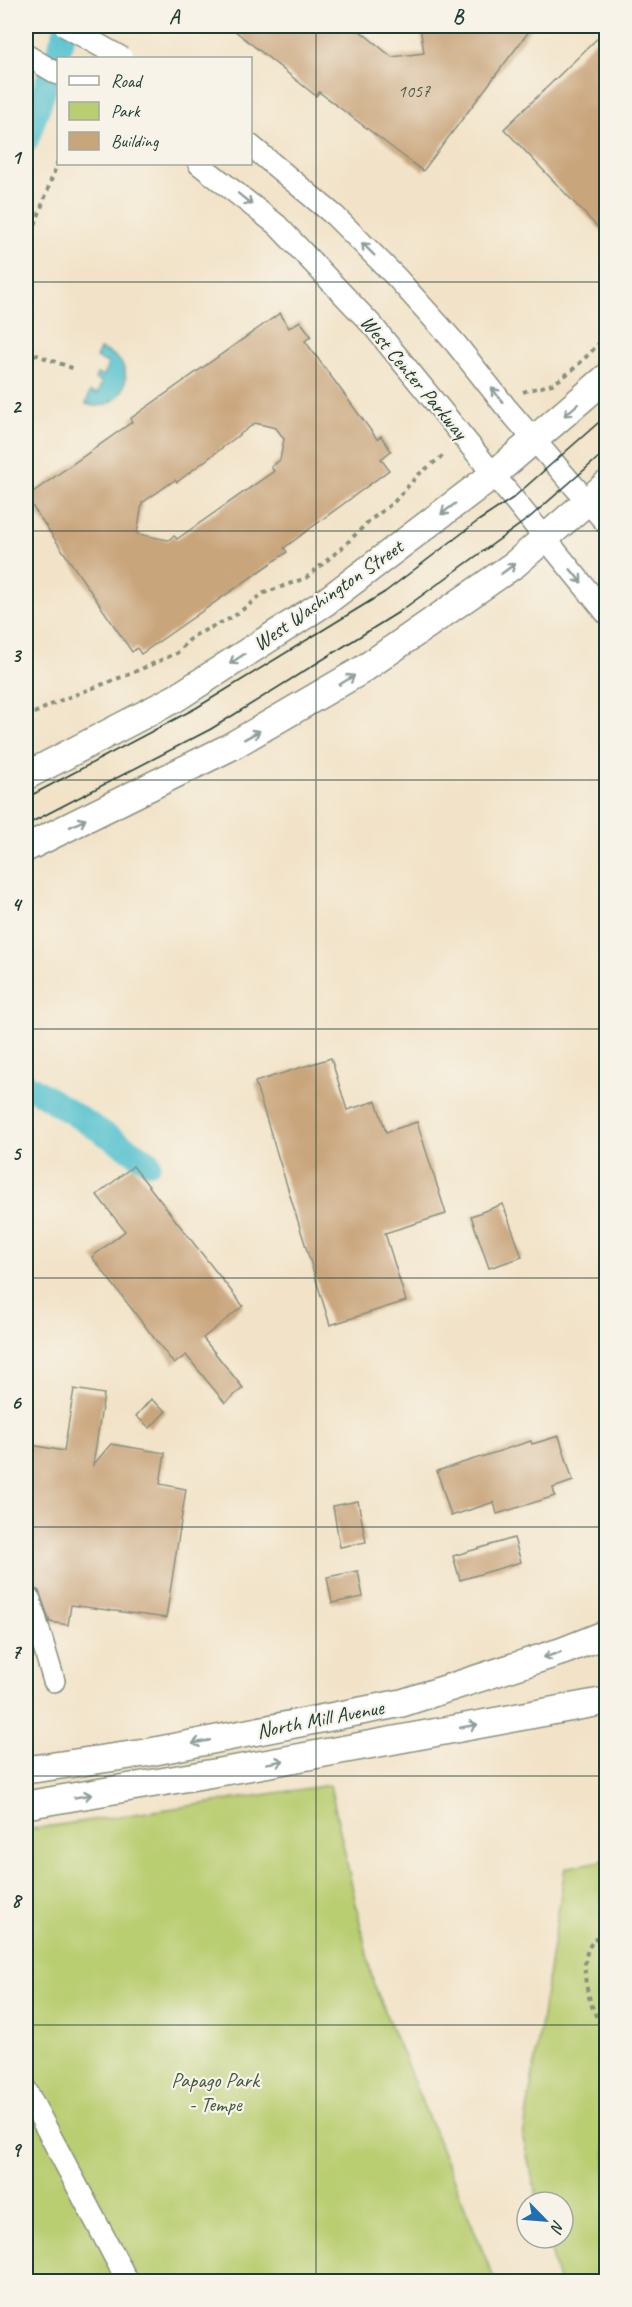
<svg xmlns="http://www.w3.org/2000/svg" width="632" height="2307" viewBox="0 0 632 2307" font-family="Caveat,sans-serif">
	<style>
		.green { fill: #b9cd71; stroke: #6c8552; stroke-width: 1.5 }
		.water { fill: #56c2cf; stroke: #3a8082; stroke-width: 1.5 }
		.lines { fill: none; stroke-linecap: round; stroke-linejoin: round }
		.canal { stroke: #56c2cf; stroke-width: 24 }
		.building { fill: #c9a57c; fill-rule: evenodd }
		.minor-casing { stroke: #88907e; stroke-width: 24 }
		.major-casing { stroke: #88907e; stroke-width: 30 }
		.path { stroke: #88907e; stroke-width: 4; stroke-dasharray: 4.5 4.5; stroke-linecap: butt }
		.minor { stroke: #fff; stroke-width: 21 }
		.major { stroke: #fff; stroke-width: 27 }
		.tram { stroke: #1f3d34; stroke-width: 1.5 }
		.minor-bridge-casing { stroke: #88907e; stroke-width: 24; stroke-linecap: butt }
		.minor-bridge { stroke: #fff; stroke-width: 21 }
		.oneway { stroke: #8f9e9a }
		.grid { fill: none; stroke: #1f3d34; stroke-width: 1.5; stroke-opacity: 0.55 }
		.labels { text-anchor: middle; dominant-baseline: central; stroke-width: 4.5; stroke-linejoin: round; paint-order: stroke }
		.number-label { font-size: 18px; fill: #4a5746 }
		.street-label { font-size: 21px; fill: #1f3d34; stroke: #f7f3e8 }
		.park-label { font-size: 21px; fill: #3e5a40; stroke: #f7f3e8 }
		.neatline { fill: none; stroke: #1f3d34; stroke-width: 2 }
		.grid-label { font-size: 20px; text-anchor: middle; font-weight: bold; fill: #1f3d34 }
	</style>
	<rect width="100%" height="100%" fill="#f7f3e8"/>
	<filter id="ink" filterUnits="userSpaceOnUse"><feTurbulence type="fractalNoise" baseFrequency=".0167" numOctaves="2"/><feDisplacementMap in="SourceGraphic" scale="12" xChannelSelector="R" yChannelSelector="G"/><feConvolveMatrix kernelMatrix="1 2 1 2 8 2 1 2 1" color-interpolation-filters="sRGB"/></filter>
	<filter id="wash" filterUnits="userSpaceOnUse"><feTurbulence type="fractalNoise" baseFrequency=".008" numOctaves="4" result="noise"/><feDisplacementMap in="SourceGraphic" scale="24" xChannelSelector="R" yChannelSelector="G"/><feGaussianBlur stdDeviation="1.35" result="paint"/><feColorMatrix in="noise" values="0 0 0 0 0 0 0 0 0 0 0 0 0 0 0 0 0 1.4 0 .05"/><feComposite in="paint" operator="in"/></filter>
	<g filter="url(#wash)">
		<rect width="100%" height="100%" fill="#f2e3c8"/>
		<g class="green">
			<path d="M330 1785 373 1982 495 2281 26 2282V1830Z"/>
			<path d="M606 1860V2281H558L547 2238H563V2202H538L523 2138 565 1868Z"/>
		</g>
		<path class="water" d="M100 349C104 351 109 353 113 355 141 374 118 415 86 404L90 392 97 394 102 382 95 379 97 374 104 376 108 363 96 358Z"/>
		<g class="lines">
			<g class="canal">
				<path d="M26 142 67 26"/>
				<path d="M26 1084 149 1162"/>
			</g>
		</g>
		<g id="blocks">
			<g class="building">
				<path d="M229 26H354L392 57 424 53 420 26H533L423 171 319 92 316 96Z"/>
				<path d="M606 30V236L504 129Z"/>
				<path d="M280 313 289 328 300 321 311 336 305 341 377 439 381 436 391 451 381 459 389 470 284 548 287 552 141 654 137 648 132 652 26 497 132 422 130 419ZM255 423 276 428 284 439 280 460 271 467 274 471 177 539 174 536 168 540 137 534 142 503 175 480 177 482Z"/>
				<path d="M331 1058 347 1110 376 1101 386 1132 417 1122 446 1214 385 1233 406 1301 330 1325 255 1082Z"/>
				<path d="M133 1166 243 1306 203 1338 243 1388 225 1403 186 1355 174 1364 92 1257 125 1231 97 1195Z"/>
				<path d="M503 1204 522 1257 489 1268 471 1216Z"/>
				<path d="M74 1389 104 1394 93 1465 111 1444 165 1453 160 1484 186 1489 166 1618 71 1605 68 1625 50 1622 39 1591 33 1588H26V1444L64 1451Z"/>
				<path d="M151 1399 166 1411 150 1428 136 1416Z"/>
				<path d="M559 1436 573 1481 553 1488 555 1496 497 1514 494 1502 451 1516 437 1471 531 1441 532 1444Z"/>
				<path d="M358 1501 366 1542 340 1547 333 1506Z"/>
				<path d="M514 1538 521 1562 460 1580 453 1556Z"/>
				<path d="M358 1571 363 1597 332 1603 327 1577Z"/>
			</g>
		</g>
	</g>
	<g filter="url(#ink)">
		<use href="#blocks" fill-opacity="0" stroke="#88907e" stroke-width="1.5"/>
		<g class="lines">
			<defs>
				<g id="minor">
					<path d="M26 55 58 74"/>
					<path d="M250 145 335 216 397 278 456 344 505 406 606 523"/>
					<path d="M199 164 277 225 373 326 606 613"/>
					<path d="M26 1601 30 1600 54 1681"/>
					<path d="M26 2090 128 2282"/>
				</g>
				<g id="major">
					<path d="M26 776 176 698 324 603 494 474 606 378"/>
					<path d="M26 848 230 747 362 670 515 564 606 485"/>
					<path d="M26 1770 145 1753 402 1703 563 1651 606 1634"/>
					<path d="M26 1805 237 1769 606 1701"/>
				</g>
			</defs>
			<use href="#minor" class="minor-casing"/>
			<use href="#major" class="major-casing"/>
			<g class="path">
				<path d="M26 250 58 161"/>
				<path d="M26 351 75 369"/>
				<path d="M523 392C531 389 549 386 554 383 574 371 590 353 606 336"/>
				<path d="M26 717 59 701 132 673 177 653 193 636 233 617 264 593 306 578 344 546 368 522 394 502 418 475 445 454"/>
				<path d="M606 1933C569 1944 588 2011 606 2032"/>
			</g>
			<use href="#minor" class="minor"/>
			<use href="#major" class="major"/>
			<g class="tram">
				<path d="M26 798 196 708 385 592 478 521 513 498 606 416"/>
				<path d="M26 825 211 729 399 612 529 518 606 451"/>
			</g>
			<defs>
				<path id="minor-bridge" d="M65 26 122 58"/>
			</defs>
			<use href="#minor-bridge" class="minor-bridge-casing"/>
			<use href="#minor-bridge" class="minor-bridge"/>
		</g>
		<defs><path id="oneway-shaft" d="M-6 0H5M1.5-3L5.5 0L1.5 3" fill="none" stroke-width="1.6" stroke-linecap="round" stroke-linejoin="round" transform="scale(1.5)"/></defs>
		<g class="oneway">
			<use href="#oneway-shaft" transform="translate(245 199) rotate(39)"/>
			<use href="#oneway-shaft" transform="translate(368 249) rotate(-135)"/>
			<use href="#oneway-shaft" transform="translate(497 395) rotate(-128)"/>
			<use href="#oneway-shaft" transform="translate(571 410) rotate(139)"/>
			<use href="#oneway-shaft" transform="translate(448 509) rotate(143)"/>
			<use href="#oneway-shaft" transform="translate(508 569) rotate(-36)"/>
			<use href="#oneway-shaft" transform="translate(576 576) rotate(51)"/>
			<use href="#oneway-shaft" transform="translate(237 659) rotate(147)"/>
			<use href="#oneway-shaft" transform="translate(347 680) rotate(-32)"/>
			<use href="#oneway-shaft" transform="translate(252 735) rotate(-29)"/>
			<use href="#oneway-shaft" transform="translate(78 823) rotate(-26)"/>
			<use href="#oneway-shaft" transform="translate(552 1655) rotate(162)"/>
			<use href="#oneway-shaft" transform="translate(469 1726) rotate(-10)"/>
			<use href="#oneway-shaft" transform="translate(201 1742) rotate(169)"/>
			<use href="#oneway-shaft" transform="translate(275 1762) rotate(-10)"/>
			<use href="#oneway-shaft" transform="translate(83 1796) rotate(-10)"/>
		</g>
	</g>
	<path class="grid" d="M316 26V2282M26 282H606M26 531H606M26 780H606M26 1029H606M26 1278H606M26 1527H606M26 1776H606M26 2025H606"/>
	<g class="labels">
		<g class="number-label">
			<text x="414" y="91">1057</text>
		</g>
		<g class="street-label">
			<text transform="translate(414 377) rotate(50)">West Center Parkway</text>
			<text transform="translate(328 595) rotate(-35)">West Washington Street</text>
			<text transform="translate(320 1719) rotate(-11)">North Mill Avenue</text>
		</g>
		<g class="park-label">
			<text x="215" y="2080">Papago Park<tspan x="215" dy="24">- Tempe</tspan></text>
		</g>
	</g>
	<rect width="632" height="2307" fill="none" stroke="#f7f3e8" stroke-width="66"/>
	<rect x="57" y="57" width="195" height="108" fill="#f7f3e8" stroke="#a1aaa0" stroke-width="1.5"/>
	<rect x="69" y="76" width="30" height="9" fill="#ffffff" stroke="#a1aaa0" stroke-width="1.5"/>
	<text x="111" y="87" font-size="18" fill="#1f3d34">Road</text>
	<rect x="69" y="102" width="30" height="18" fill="#b9cd71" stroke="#a1aaa0" stroke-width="1.5"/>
	<text x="111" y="117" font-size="18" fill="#1f3d34">Park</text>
	<rect x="69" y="132" width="30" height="18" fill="#c9a57c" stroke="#a1aaa0" stroke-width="1.5"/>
	<text x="111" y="147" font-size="18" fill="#1f3d34">Building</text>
	<g transform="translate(545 2220) rotate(115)"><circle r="28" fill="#f7f3e8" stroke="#a1aaa0" stroke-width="1.5"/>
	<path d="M0-4.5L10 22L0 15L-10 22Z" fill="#1f6fb2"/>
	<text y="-9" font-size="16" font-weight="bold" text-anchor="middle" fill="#1f3d34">N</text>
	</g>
	<rect x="33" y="33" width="566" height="2241" class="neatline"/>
	<g class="grid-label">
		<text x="174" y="23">A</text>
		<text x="458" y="23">B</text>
		<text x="16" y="164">1</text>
		<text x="16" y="413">2</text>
		<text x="16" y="662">3</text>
		<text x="16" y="911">4</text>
		<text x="16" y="1160">5</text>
		<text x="16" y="1409">6</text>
		<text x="16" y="1658">7</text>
		<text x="16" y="1907">8</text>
		<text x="16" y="2156">9</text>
	</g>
</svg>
